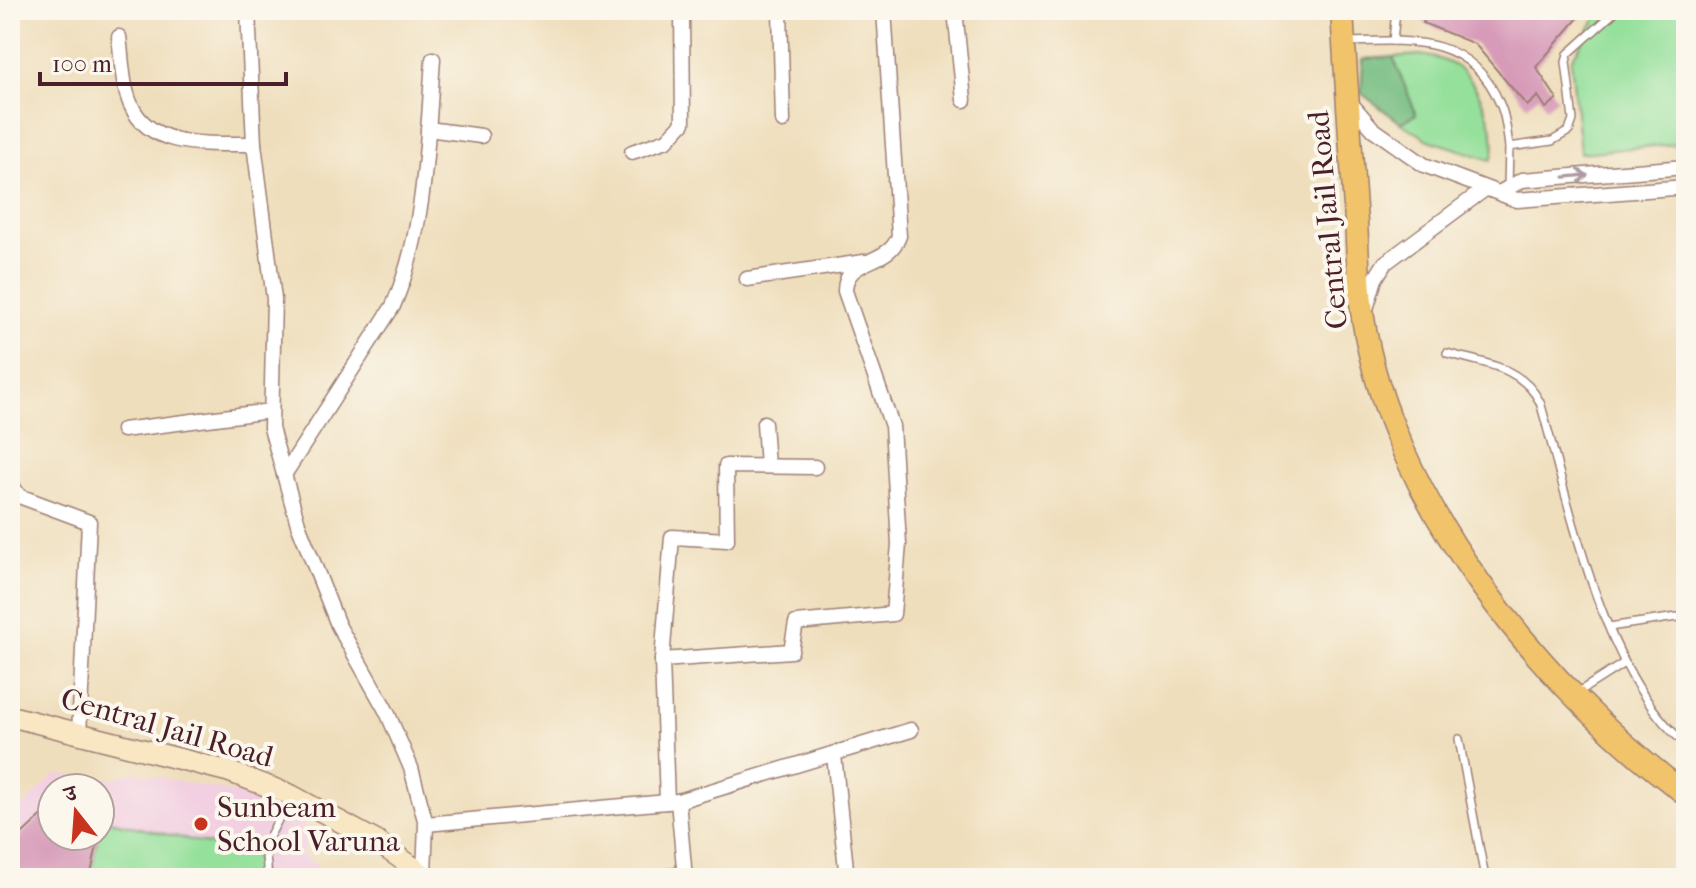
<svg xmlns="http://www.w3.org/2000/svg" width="1696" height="888" viewBox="0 0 1696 888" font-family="'IM FELL French Canon','Noto Serif Devanagari',serif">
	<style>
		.built { fill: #f2cfe1; fill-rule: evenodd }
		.green { fill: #95e09b; stroke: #708063; stroke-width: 2 }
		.forest { fill: #78be83; stroke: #616e57; stroke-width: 2 }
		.building { fill: #d79bb9 }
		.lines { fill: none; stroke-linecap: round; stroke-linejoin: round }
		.lane-casing { stroke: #9c7e74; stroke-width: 10 }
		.street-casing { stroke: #9c7e74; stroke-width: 17 }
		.secondary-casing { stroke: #9c7e74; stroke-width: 23 }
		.primary-casing { stroke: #9c7e74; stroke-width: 25 }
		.lane { stroke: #fff; stroke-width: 7 }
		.street { stroke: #fff; stroke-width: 14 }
		.secondary { stroke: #f9e7c3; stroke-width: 20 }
		.primary { stroke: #f1c36a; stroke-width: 22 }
		.oneway { stroke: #ae9aa0 }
		.poi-dot { fill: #c8321e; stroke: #fbf7ec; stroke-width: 3 }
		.labels { text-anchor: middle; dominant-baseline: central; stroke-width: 8; stroke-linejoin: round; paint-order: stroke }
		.street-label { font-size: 30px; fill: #4a1f2b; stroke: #fbf7ec }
		.poi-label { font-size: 30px; fill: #4a1f2b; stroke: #fbf7ec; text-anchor: start }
	</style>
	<rect width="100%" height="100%" fill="#fbf7ec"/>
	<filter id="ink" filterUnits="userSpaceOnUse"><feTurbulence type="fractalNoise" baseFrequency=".0125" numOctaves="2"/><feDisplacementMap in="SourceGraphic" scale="16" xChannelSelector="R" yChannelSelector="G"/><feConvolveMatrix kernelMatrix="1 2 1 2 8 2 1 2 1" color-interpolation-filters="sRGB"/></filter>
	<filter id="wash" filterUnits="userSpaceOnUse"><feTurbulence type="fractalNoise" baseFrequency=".006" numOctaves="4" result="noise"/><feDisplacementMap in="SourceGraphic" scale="32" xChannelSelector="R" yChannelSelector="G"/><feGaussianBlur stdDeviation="1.8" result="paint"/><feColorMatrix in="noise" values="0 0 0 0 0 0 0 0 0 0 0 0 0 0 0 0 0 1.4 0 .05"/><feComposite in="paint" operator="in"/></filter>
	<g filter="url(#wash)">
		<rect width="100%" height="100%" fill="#efdebc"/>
		<path class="built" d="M134 772 294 805 291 818 314 830 301 854 321 869 318 878H10V818L56 774 112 779ZM52 788H100V836H52Z"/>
		<g class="green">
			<path d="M1601 10H1686V143L1580 153 1571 60Z"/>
			<path d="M1421 55C1434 57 1446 60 1457 67 1478 80 1502 138 1491 160L1429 140 1401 123 1416 114 1393 57Z"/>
			<path d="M102 819 255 855 262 878H94L90 876Z"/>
		</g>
		<path class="forest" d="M1393 57 1416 114 1401 123 1361 93 1363 59Z"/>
		<g id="blocks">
			<g class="building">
				<path d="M1429 10H1585L1536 67 1557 99 1546 108 1538 96 1527 106 1475 44 1423 23Z"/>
				<path d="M52 806V836H99L90 878H10V845Z"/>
			</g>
		</g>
	</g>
	<g filter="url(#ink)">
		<use href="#blocks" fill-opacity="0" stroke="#9c7e74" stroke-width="2"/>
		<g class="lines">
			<defs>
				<g id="lane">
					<path d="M1393 41 1396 10"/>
					<path d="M1346 42C1410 40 1471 34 1500 104 1506 116 1507 133 1509 147L1552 141 1569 131 1573 120 1566 62 1568 54 1617 10"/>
					<path d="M1508 187 1509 147"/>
					<path d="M1447 353C1484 364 1520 365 1540 402 1569 501 1603 678 1686 744"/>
					<path d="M1609 627 1677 617 1686 620"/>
					<path d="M1577 693 1624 663"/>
					<path d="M1459 739 1485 878"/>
					<path d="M268 878 265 845 290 797"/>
				</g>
				<g id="street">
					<path d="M248 10 254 144 274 299 271 428 298 524 338 625 387 712 411 768 426 824 424 873"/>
					<path d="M780 10 783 121"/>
					<path d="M955 10 964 100"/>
					<path d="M119 37C122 58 122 86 131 105 151 151 213 143 254 144"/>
					<path d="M1347 99 1373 129 1424 165 1517 200 1686 187"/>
					<path d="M428 129 481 136"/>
					<path d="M632 152 667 140 683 123 682 10"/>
					<path d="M1501 192 1522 180 1686 167"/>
					<path d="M747 279 864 262"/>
					<path d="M1366 309 1375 279 1385 263 1485 189"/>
					<path d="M764 423 767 466"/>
					<path d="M123 430 270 411"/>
					<path d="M284 475 393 306C426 230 427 141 433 59"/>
					<path d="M10 482 19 496 89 522 79 734"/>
					<path d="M662 660 791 651 796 623 893 614 899 544 892 426 845 291C845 256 888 267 899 236L884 10"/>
					<path d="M834 755 847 878"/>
					<path d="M678 801 685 878"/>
					<path d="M667 802 662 660 672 537 727 540 726 466 815 467"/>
					<path d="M426 824 678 801 911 730"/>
					<path d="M656 878 684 874"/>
				</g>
				<path id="secondary" d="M10 716 227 771 291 795 376 841 428 878"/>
				<path id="primary" d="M1342 10C1346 81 1351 151 1356 222 1358 253 1358 287 1363 318 1391 500 1541 687 1686 794"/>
			</defs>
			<use href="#lane" class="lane-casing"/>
			<use href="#street" class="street-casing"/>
			<use href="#secondary" class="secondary-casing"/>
			<use href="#primary" class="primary-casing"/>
			<use href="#lane" class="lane"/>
			<use href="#street" class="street"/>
			<use href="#secondary" class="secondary"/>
			<use href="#primary" class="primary"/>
		</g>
		<defs><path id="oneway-shaft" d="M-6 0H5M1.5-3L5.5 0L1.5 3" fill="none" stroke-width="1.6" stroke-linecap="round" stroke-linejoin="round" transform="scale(2)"/></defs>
		<use class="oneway" href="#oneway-shaft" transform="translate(1576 176) rotate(-5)"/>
	</g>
	<circle class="poi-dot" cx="201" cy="824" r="8"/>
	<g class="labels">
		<g class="street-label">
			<text transform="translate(1328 220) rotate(-95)">Central Jail Road</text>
			<text transform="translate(167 728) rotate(16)">Central Jail Road</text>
		</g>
		<g class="poi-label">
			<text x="217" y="807">Sunbeam<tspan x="217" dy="34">School Varuna</tspan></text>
		</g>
	</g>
	<rect width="1696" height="888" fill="none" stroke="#fbf7ec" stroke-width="40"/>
	<g transform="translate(76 812) rotate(343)"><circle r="38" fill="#fbf7ec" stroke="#b4a19f" stroke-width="2"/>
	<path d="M0-6L14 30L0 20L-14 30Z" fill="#c8321e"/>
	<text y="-12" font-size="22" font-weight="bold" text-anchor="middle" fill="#4a1f2b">उ</text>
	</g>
	<path d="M40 72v12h246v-12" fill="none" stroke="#4a1f2b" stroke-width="4"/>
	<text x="52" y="72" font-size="24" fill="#4a1f2b" stroke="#fbf7ec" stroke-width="6" paint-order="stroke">100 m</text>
</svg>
